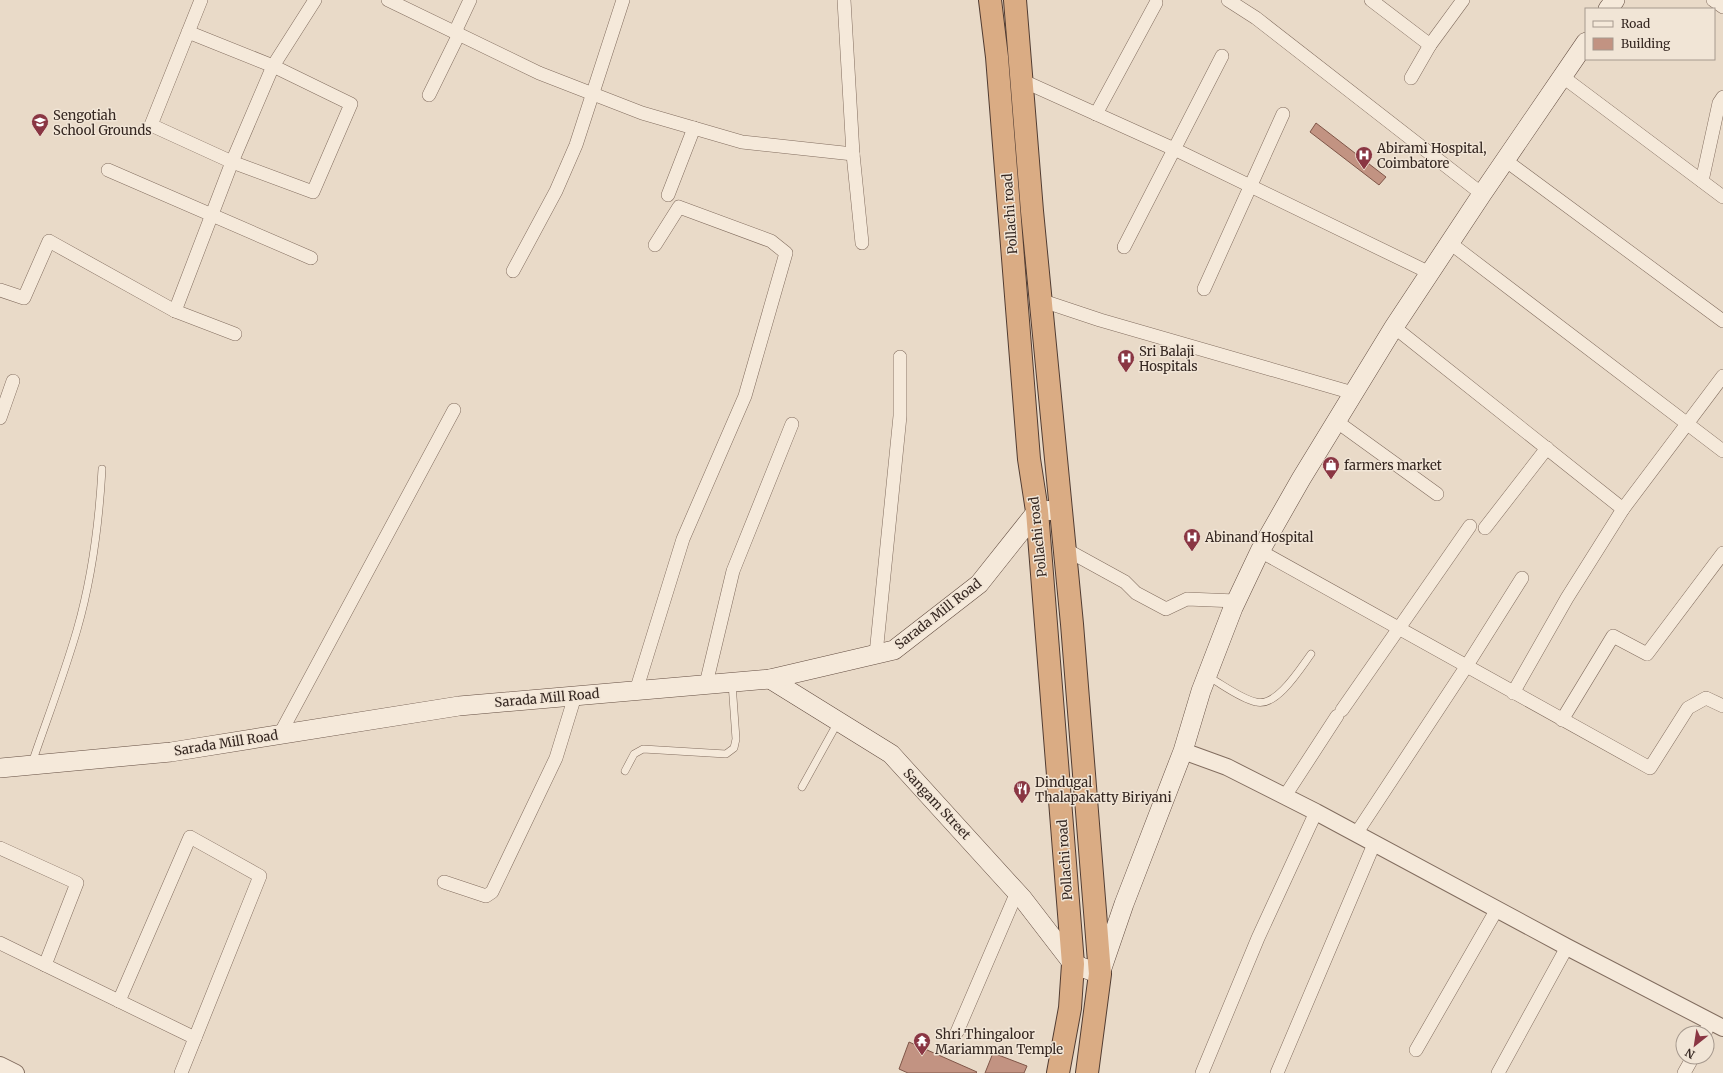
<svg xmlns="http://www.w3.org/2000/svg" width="1723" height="1073" viewBox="0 0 1723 1073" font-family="Merriweather,serif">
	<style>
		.building { fill: #c29382; stroke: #7f5648 }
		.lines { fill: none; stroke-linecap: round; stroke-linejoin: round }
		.service-casing { stroke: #826d5f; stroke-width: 8 }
		.minor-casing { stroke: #826d5f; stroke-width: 14 }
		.tertiary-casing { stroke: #826d5f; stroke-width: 18 }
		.secondary-casing { stroke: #644e42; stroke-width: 20 }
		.trunk-casing { stroke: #513c32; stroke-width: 24 }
		.service { stroke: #f5e9da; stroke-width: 7 }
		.minor { stroke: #f5e9da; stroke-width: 13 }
		.tertiary { stroke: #f5e9da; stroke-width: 16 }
		.secondary { stroke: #f5e9da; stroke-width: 19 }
		.trunk { stroke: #daac84; stroke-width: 22 }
		.labels { text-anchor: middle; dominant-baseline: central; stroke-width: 3; stroke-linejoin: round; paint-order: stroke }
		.poi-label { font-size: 13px; fill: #352721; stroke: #f1e5d6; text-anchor: start }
		.street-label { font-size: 13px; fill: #352721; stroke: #f1e5d6 }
	</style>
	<rect width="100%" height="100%" fill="#e9dac8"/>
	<g class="building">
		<path d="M1316 123 1386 177 1379 185 1310 132Z"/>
		<path d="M909 1042 977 1072 976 1073H908L899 1069Z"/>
		<path d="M993 1053 1027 1066 1024 1073H985Z"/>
	</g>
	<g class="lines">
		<defs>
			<g id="service">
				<path d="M1207 676C1222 684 1239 698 1256 702 1276 708 1300 669 1311 654"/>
				<path d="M32 763C47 719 64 675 77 630 92 578 99 523 102 469"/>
				<path d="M625 771 634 754 643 749 726 754 734 748 736 739 732 683"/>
				<path d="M802 787 838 722"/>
			</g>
			<g id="minor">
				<path d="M388 0 539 73 642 113 742 142 853 154 844 0"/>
				<path d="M1228 0 1256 18 1482 194"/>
				<path d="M1371 0 1430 45 1463 0"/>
				<path d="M1713 0 1723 7"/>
				<path d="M188 32 273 66 351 104 313 192 232 162 151 125 201 0"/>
				<path d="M455 32 470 0"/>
				<path d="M1563 77 1723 197"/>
				<path d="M1411 78 1430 45"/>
				<path d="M1021 80 1174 149 1430 273"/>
				<path d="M429 95 459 34"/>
				<path d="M1096 114 1156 3"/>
				<path d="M853 154 862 243"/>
				<path d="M1505 160 1723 321"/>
				<path d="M108 170 311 258"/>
				<path d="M1702 181 1719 103 1723 97"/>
				<path d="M668 195 694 128"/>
				<path d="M1450 243 1723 451"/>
				<path d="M1124 247 1222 56"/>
				<path d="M513 271 556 191 576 145 623 0"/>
				<path d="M1204 289 1283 114"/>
				<path d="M0 290 24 298 49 241 175 311 235 334"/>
				<path d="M1040 300 1100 320 1353 393"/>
				<path d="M175 311 232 162 273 66 315 0"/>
				<path d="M1394 327 1623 509"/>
				<path d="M0 418 13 381"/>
				<path d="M1336 421 1437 494"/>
				<path d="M1485 528 1547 448"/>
				<path d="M1065 549 1125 582 1136 593 1166 609 1187 599 1236 601"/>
				<path d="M1260 551 1650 768 1688 708 1706 698 1723 706"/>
				<path d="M876 654 900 416V357"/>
				<path d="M706 684 733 571 792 424"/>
				<path d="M636 691 683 539 745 396 786 253 771 241 679 207 655 245"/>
				<path d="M1513 693 1567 598 1623 509 1723 376"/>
				<path d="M1342 710 1470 526"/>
				<path d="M1562 720 1613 636 1647 654 1723 553"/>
				<path d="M280 734 454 410"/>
				<path d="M1285 796 1337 716"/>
				<path d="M1356 834 1466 667 1522 578"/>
				<path d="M0 848 77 883 45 965 195 1038"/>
				<path d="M444 882 486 896 492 892 556 758 575 696"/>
				<path d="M0 943 45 965"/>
				<path d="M119 1001 190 837 260 876 181 1073"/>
				<path d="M957 1032 1017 892"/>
				<path d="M1705 1033 1710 1021"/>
				<path d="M1416 1050 1497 909"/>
				<path d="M1202 1073 1258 938 1316 812"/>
				<path d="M1277 1073 1374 844"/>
				<path d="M1498 1073 1567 947"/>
				<path d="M1684 1073 1693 1057"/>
			</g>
			<g id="tertiary">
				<path d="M1183 751 1227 767 1316 812 1567 947 1723 1028"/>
				<path d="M0 1065 16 1073"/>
			</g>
			<g id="secondary">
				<path d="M1608 9 1615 0"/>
				<path d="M770 679 891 754 1023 899 1073 964 1100 974 1124 904 1183 751 1201 691 1233 608 1260 551 1301 479 1394 327 1482 194 1586 42"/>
				<path d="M0 768 171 752 459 706 770 679 894 650 979 584 1037 511 1061 510"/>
			</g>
			<g id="trunk">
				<path d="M990 0 997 57 1029 459 1037 511 1073 964 1070 1008 1058 1073"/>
				<path d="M1015 0 1032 211 1072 624 1100 974 1087 1073"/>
			</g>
		</defs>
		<use href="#service" class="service-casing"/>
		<use href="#minor" class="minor-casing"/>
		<use href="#tertiary" class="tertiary-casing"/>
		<use href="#secondary" class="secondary-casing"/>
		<use href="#trunk" class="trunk-casing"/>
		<use href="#service" class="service"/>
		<use href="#minor" class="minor"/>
		<use href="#tertiary" class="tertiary"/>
		<use href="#secondary" class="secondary"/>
		<use href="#trunk" class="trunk"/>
	</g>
	<defs>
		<symbol id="school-pin" viewBox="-11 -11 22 30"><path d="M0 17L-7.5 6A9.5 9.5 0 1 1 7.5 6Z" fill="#8a3643" stroke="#f1e5d6"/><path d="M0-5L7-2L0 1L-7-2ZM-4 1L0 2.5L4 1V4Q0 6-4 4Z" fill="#fff"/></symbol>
		<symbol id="hospital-pin" viewBox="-11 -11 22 30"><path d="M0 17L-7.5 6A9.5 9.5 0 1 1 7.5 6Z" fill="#8a3643" stroke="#f1e5d6"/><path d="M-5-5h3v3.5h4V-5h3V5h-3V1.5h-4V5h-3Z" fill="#fff"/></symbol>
		<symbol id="shop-pin" viewBox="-11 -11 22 30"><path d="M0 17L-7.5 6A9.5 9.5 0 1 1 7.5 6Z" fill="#8a3643" stroke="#f1e5d6"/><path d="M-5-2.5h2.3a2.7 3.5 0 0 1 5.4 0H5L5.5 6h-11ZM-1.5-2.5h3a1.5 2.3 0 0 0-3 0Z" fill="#fff"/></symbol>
		<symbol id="restaurant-pin" viewBox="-11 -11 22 30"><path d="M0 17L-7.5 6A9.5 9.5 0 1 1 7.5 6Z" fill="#8a3643" stroke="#f1e5d6"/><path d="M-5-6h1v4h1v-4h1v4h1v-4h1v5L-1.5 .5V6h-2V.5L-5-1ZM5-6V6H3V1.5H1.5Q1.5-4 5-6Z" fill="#fff"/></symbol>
		<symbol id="temple-pin" viewBox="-11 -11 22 30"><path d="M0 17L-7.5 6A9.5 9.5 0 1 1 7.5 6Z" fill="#8a3643" stroke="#f1e5d6"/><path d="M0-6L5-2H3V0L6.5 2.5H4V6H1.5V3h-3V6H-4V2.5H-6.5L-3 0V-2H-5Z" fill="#fff"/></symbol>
	</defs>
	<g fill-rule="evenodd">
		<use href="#school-pin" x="30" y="112" width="20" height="27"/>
		<use href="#hospital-pin" x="1354" y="145" width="20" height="27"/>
		<use href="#hospital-pin" x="1116" y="348" width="20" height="27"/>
		<use href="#shop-pin" x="1321" y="455" width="20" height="27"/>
		<use href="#hospital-pin" x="1182" y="527" width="20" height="27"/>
		<use href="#restaurant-pin" x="1012" y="779" width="20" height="27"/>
		<use href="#temple-pin" x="912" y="1031" width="20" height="27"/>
	</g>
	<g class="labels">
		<g class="poi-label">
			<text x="53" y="115">Sengotiah<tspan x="53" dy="15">School Grounds</tspan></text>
			<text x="1377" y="148">Abirami Hospital,<tspan x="1377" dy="15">Coimbatore</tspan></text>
			<text x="1139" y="351">Sri Balaji<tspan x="1139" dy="15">Hospitals</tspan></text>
			<text x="1344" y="465">farmers market</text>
			<text x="1205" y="537">Abinand Hospital</text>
			<text x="1035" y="782">Dindugal<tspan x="1035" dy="15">Thalapakatty Biriyani</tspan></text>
			<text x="935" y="1034">Shri Thingaloor<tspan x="935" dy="15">Mariamman Temple</tspan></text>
		</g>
		<g class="street-label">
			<text transform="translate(1010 214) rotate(-94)">Pollachi road</text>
			<text transform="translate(1038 537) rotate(-96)">Pollachi road</text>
			<text transform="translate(938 614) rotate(-38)">Sarada Mill Road</text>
			<text transform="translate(547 698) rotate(-5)">Sarada Mill Road</text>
			<text transform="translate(226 743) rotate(-9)">Sarada Mill Road</text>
			<text transform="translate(937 804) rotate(47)">Sangam Street</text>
			<text transform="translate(1065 860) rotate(-94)">Pollachi road</text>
		</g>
	</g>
	<rect x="1585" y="8" width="130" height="52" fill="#f1e5d6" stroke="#a6998e"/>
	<rect x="1593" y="21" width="20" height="6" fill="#f5e9da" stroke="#a6998e"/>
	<text x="1621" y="28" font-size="12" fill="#352721">Road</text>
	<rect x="1593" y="38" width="20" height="12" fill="#c29382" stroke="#a6998e"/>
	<text x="1621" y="48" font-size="12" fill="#352721">Building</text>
	<g transform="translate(1695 1045) rotate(210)"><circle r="19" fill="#f1e5d6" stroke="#a6998e"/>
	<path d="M0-3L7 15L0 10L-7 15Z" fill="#8a3643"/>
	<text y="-6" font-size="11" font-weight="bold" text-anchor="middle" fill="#352721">N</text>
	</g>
</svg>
